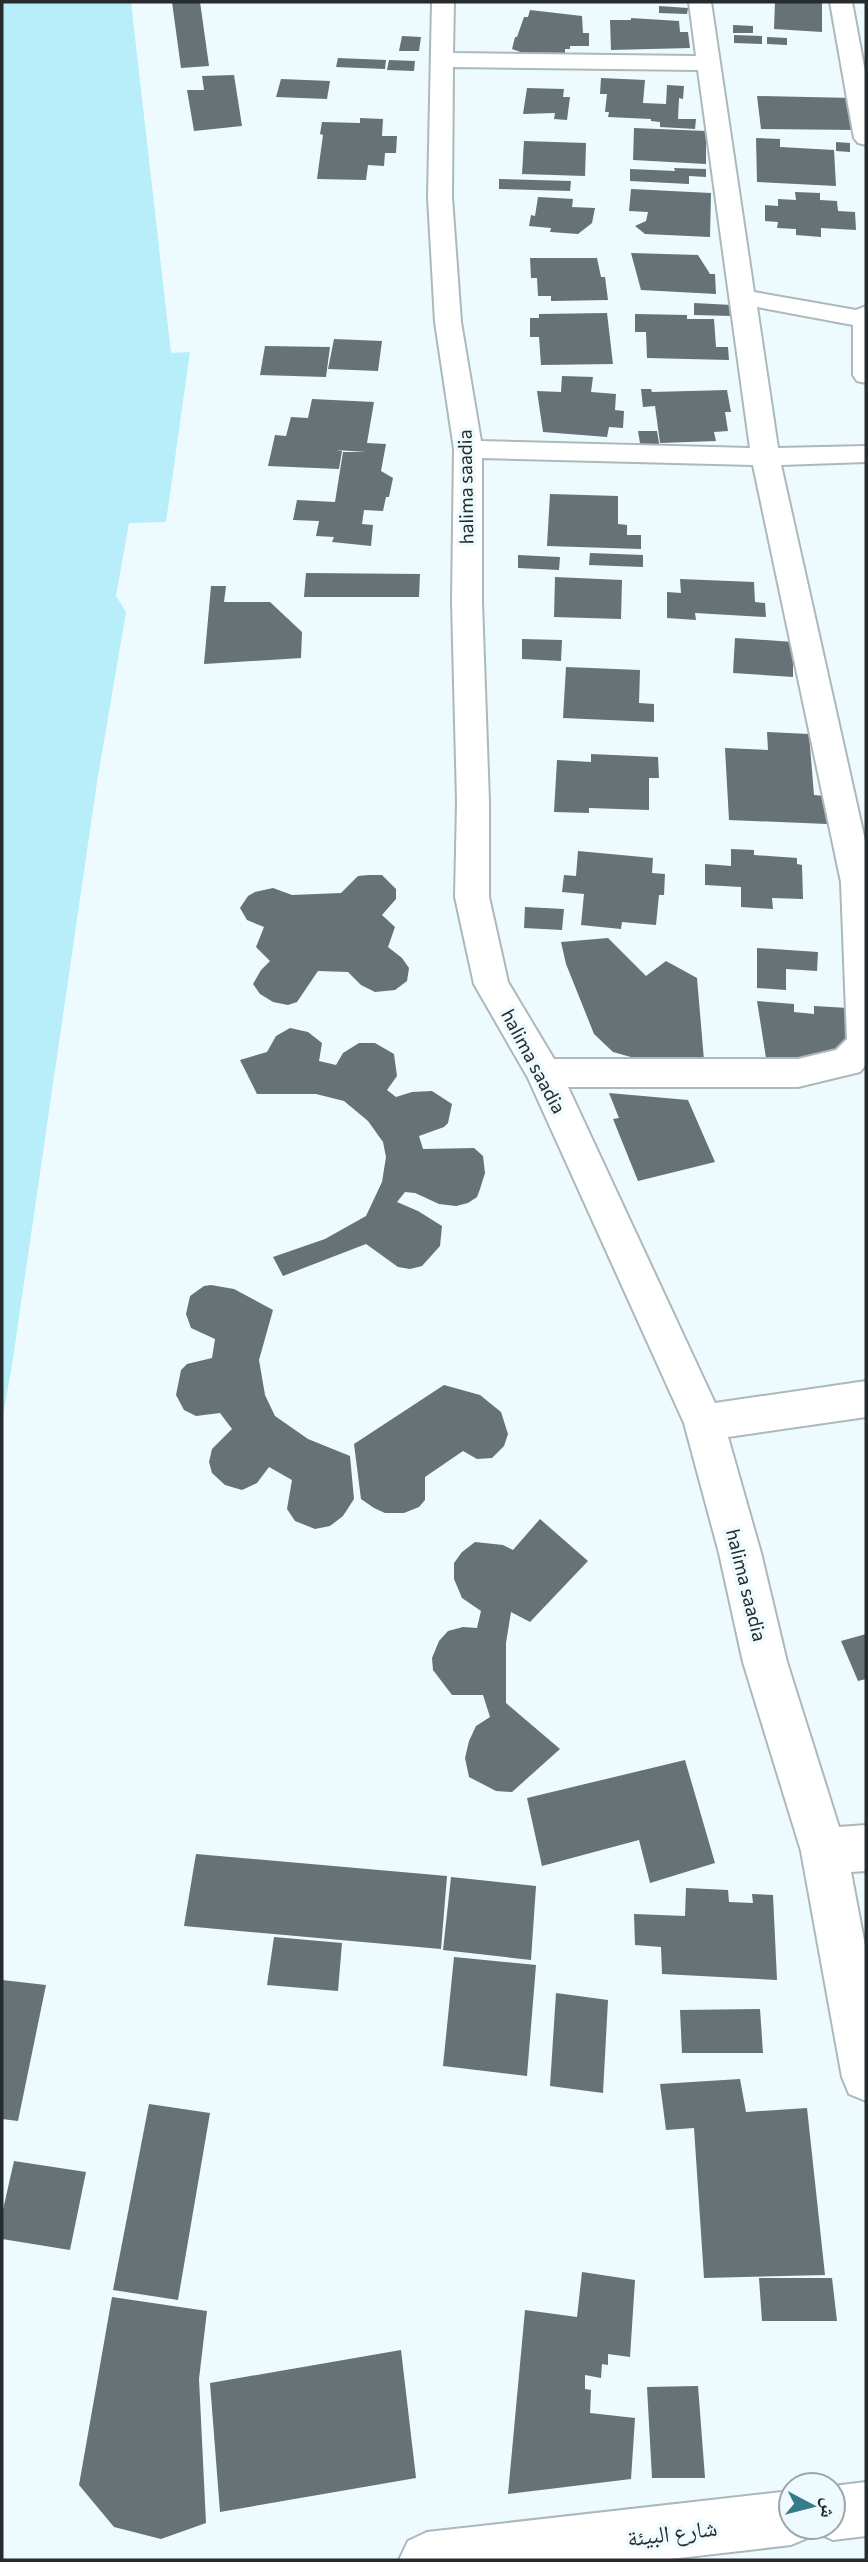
<svg xmlns="http://www.w3.org/2000/svg" width="868" height="2562" viewBox="0 0 868 2562" font-family="Commissioner,'Noto Naskh Arabic',sans-serif">
	<style>
		.green { fill: #b8edfa }
		.building { fill: #667275 }
		.lines { fill: none; stroke-linecap: round; stroke-linejoin: round }
		.minor-casing { stroke: #acb8bc; stroke-width: 4 }
		.tertiary-casing { stroke: #acb8bc; stroke-width: 4 }
		.minor { fill: #fff; fill-rule: evenodd }
		.tertiary { fill: #fff; fill-rule: evenodd }
		.labels { text-anchor: middle; dominant-baseline: central; stroke-width: 7; stroke-linejoin: round; paint-order: stroke }
		.street-label { font-size: 19px; fill: #262b2d; stroke: #edfafe }
		.near-street-label { font-size: 23px; fill: #262b2d; stroke: #edfafe }
	</style>
	<rect width="100%" height="100%" fill="#edfafe"/>
	<path class="green" d="M2 2H131L171 353 190 352 166 522 129 523 116 596 126 612 97 782 12 1365 2 1421Z"/>
	<g class="building">
		<path d="M172 2H200L209 66 181 68Z"/>
		<path d="M775 2H822V32L774 29Z"/>
		<path d="M659 6 688 8 687 14 659 13Z"/>
		<path d="M530 10 582 16 583 33H589V46H570V49H565V59L536 57 537 54H526L512 49 515 37H517L524 17H528Z"/>
		<path d="M631 18 679 21 680 32H688L690 48 611 50 610 20H631Z"/>
		<path d="M733 25 753 26V33H733Z"/>
		<path d="M734 35 762 36V44L734 43Z"/>
		<path d="M402 36 421 37 419 51H399Z"/>
		<path d="M767 37 787 38V45L767 44Z"/>
		<path d="M338 58 386 60 385 69 336 67Z"/>
		<path d="M389 60 415 61 414 71 387 70Z"/>
		<path d="M234 75 242 126 194 131 187 90H204L202 76Z"/>
		<path d="M601 78 645 80 643 103 666 104 667 85 684 86 683 99 679 98 678 119H696L695 129 660 127V122L651 121V119L608 117 609 112H605L607 94H600Z"/>
		<path d="M281 79 330 81 327 99 276 97Z"/>
		<path d="M527 88 564 89 563 97H570L567 120 554 119 555 113 523 114Z"/>
		<path d="M757 96 853 98 858 130 761 129Z"/>
		<path d="M360 118 383 119 382 136H397L396 153H385L384 166 368 165 366 180 317 179 323 135 320 134 322 122 360 123Z"/>
		<path d="M634 128 706 131V164L633 160Z"/>
		<path d="M756 138 780 139V147L834 150 836 186 757 182Z"/>
		<path d="M524 141 586 143 585 176 522 174Z"/>
		<path d="M836 142 850 143V152L836 151Z"/>
		<path d="M674 168 706 169V177L689 176V184L630 181V169L675 171Z"/>
		<path d="M499 179 571 181 570 191 499 189Z"/>
		<path d="M631 189 711 193 710 237 645 234 635 226 646 221 648 212 629 211Z"/>
		<path d="M795 192 820 193V200L837 201 838 211 855 212 856 230 821 228V237L796 235V229L777 228 778 222 765 221V205L778 206V199L796 200Z"/>
		<path d="M538 197 573 199 572 207 595 208 592 223 578 234 550 232 551 228 529 226 531 215 535 216Z"/>
		<path d="M631 253 698 255 710 274H715L716 294 641 290Z"/>
		<path d="M530 258H597L601 277H605L608 300 551 301V296H538L537 278H531Z"/>
		<path d="M694 303 732 305V316L694 315Z"/>
		<path d="M607 313 613 364 541 365 539 337H530V318H539V314Z"/>
		<path d="M635 314 687 315V319H714L716 347H728L729 360 647 358 646 332H635Z"/>
		<path d="M334 339 382 341 378 371 328 369Z"/>
		<path d="M265 346 330 347 326 377 260 375Z"/>
		<path d="M562 376 593 377 591 392 616 394 615 410 624 411 623 428 609 427 607 437 543 432 537 391 561 392Z"/>
		<path d="M641 389H651L652 392 727 390 731 412H725L728 431 714 432 716 441 660 443 655 406 643 407Z"/>
		<path d="M312 399 374 402 367 443 386 444 381 471 393 478 389 497H386L383 511 364 510 362 524 373 525 371 546 332 542 334 537 316 536 319 521 293 520 297 500 335 502 343 452H366L336 450 342 451 339 469 268 466 275 435 286 436 291 417 308 418Z"/>
		<path d="M638 431H657L660 449H641Z"/>
		<path d="M550 494 618 496V524L627 525V535H641V549L547 546Z"/>
		<path d="M590 553 643 555V567L589 565Z"/>
		<path d="M518 555 560 557 559 570 518 568Z"/>
		<path d="M306 573 420 574 419 597H304Z"/>
		<path d="M555 577 622 580 621 619 554 617Z"/>
		<path d="M680 579 754 582 755 602 765 603 766 617 695 613 696 620 667 618V592L681 593Z"/>
		<path d="M211 586H226L224 602H270L302 632 301 658 204 664Z"/>
		<path d="M735 638 793 642V677L733 673Z"/>
		<path d="M522 639 562 640 561 661 522 659Z"/>
		<path d="M566 667 640 670 639 703 654 704V722L563 718Z"/>
		<path d="M767 732 809 734 814 795 825 796 827 824 729 820 725 748 768 750Z"/>
		<path d="M591 754 658 757 659 778H649V810L589 808V813L554 812 557 760 591 762Z"/>
		<path d="M731 849 754 850V855L797 858V864L802 865 803 899 772 898 773 909 741 907V887L705 885V864L731 866Z"/>
		<path d="M578 851 653 858 652 873 665 874 664 895H659L656 925 622 922 621 929 581 925 584 894 562 892 564 875 576 876Z"/>
		<path d="M369 875H382L396 889V899L382 915 395 927 388 947 402 958 409 968 407 981 395 990 375 992 361 985 348 972 318 971 297 1002 288 1005 273 1002 260 994 253 984 261 970 270 961 256 947 264 927 247 920 240 908 248 896 255 892 273 888 292 895 341 893 358 876Z"/>
		<path d="M525 907 564 909 562 930 524 928Z"/>
		<path d="M608 938 646 976 666 961 697 978 704 1060 638 1059 613 1052 594 1034 566 964 561 942Z"/>
		<path d="M757 948 818 952 817 971 786 969V990L757 988Z"/>
		<path d="M757 1001 794 1004V1012L814 1014V1006L848 1008 849 1042 832 1060 766 1058Z"/>
		<path d="M290 1028 308 1032 322 1043 319 1061 336 1065 343 1053 359 1043H375L394 1054 397 1076 387 1090 396 1097 412 1092 432 1091 452 1104 448 1123 444 1127 419 1136 423 1149 474 1148 483 1156 485 1173 480 1189 477 1197 468 1203 456 1206 439 1204 415 1193 405 1192 397 1202 418 1211 442 1226 440 1246 422 1266 410 1269 398 1267 366 1244 283 1276 273 1257 325 1239 366 1216 382 1182 386 1157 383 1142 368 1121 344 1101 316 1094H257L240 1060 267 1052 276 1036Z"/>
		<path d="M609 1093 688 1100 715 1162 638 1181 613 1119 619 1118Z"/>
		<path d="M211 1285 234 1289 273 1310 259 1360 265 1395 275 1416 308 1439 350 1456 354 1499 343 1516 330 1526 315 1529 295 1521 287 1509 292 1480 269 1467 257 1483 242 1490 225 1485 212 1473 209 1462 212 1449 232 1429 220 1413 196 1416 184 1410 176 1395 181 1370 187 1364 212 1358 215 1339 191 1328 186 1314 190 1296 204 1286Z"/>
		<path d="M444 1385 480 1395 501 1412 508 1434 504 1446 492 1458 477 1459 463 1451 425 1477V1500L419 1507 404 1513H385L374 1508 361 1499 354 1444Z"/>
		<path d="M540 1519 588 1561 530 1622 511 1612 506 1643V1703L560 1749 512 1792 496 1791 469 1777 465 1758 469 1741 476 1726 490 1717 483 1695H452L433 1670 432 1658 439 1641 448 1631 463 1627 477 1628 481 1611 462 1598 454 1579V1563L462 1552 475 1542 503 1545 513 1550Z"/>
		<path d="M866 1634V1679L858 1681 841 1641Z"/>
		<path d="M685 1760 715 1863 650 1883 639 1840 542 1866 527 1798Z"/>
		<path d="M196 1854 447 1876 441 1949 184 1926Z"/>
		<path d="M451 1877 536 1886 531 1960 443 1950Z"/>
		<path d="M686 1888 728 1890 729 1902 753 1903 752 1894 773 1895 777 1980 662 1974 661 1947 635 1945 634 1914 685 1916Z"/>
		<path d="M274 1937 342 1943 338 1991 267 1985Z"/>
		<path d="M454 1957 536 1965 527 2076 443 2066Z"/>
		<path d="M2 1980 46 1985 18 2121 2 2119Z"/>
		<path d="M556 1993 608 2000 603 2093 550 2086Z"/>
		<path d="M760 2009 763 2053H682L680 2010Z"/>
		<path d="M740 2079 746 2112 807 2108 825 2275 704 2278 694 2128 666 2130 660 2084Z"/>
		<path d="M149 2104 210 2113 178 2300 113 2290Z"/>
		<path d="M14 2161 86 2172 70 2250 2 2239V2214Z"/>
		<path d="M582 2272 635 2280 630 2357 608 2354V2365L602 2364 601 2378 585 2375V2389L591 2390 590 2413 635 2418 631 2479 508 2494 525 2310 577 2317Z"/>
		<path d="M759 2278H832L837 2321H762Z"/>
		<path d="M112 2297 207 2311 199 2379 206 2523 161 2539 114 2527 79 2485Z"/>
		<path d="M401 2350 416 2478 220 2512 210 2383Z"/>
		<path d="M698 2386 705 2478H652L647 2387Z"/>
	</g>
	<g class="lines">
		<defs>
			<g id="minor">
				<path d="M432 2H454L453 53 696 56 689 2H711L754 292 856 310 866 306V383L857 381 853 375V325L757 307 778 448 866 446V462L781 465 866 845V1065L860 1072 798 1087H568L715 1403 866 1381V1417L728 1437 761 1553 787 1662 839 1827 866 1825V1871L851 1872 866 1951V2101L849 2094 842 2077 801 1851 743 1662 719 1553 684 1423 528 1078 474 984 455 897 457 802 452 602 454 449 435 322 428 197ZM453 67 698 70 750 448 481 441 461 322 452 197ZM482 458 753 465 841 882 847 1039 836 1050 798 1059H554L508 982 489 897V802L482 602Z"/>
				<path d="M830 2H852L866 77V145L858 143 854 138Z"/>
			</g>
			<path id="tertiary" d="M866 2482V2536L833 2540 813 2531 810 2537 791 2545 662 2560H399L408 2541 427 2532 791 2491V2527H833V2486Z"/>
		</defs>
		<use href="#minor" class="minor-casing"/>
		<use href="#tertiary" class="tertiary-casing"/>
		<use href="#minor" class="minor"/>
		<use href="#tertiary" class="tertiary"/>
	</g>
	<g class="labels">
		<g class="street-label">
			<text transform="translate(465 487) rotate(-91)">halima saadia</text>
			<text transform="translate(534 1061) rotate(62)">halima saadia</text>
			<text transform="translate(747 1585) rotate(76)">halima saadia</text>
		</g>
		<g class="near-street-label">
			<text transform="translate(672 2532) rotate(-7)">شارع البيئة</text>
		</g>
	</g>
	<rect width="868" height="2562" fill="none" stroke="#262b2d" stroke-width="7"/>
	<g transform="translate(812 2506) rotate(97)"><circle r="33" fill="#edfafe" stroke="#9da7aa" stroke-width="2"/>
	<path d="M0-5L12 26L0 18L-12 26Z" fill="#377b8a"/>
	<text y="-10" font-size="19" font-weight="bold" text-anchor="middle" fill="#262b2d">ش</text>
	</g>
</svg>
